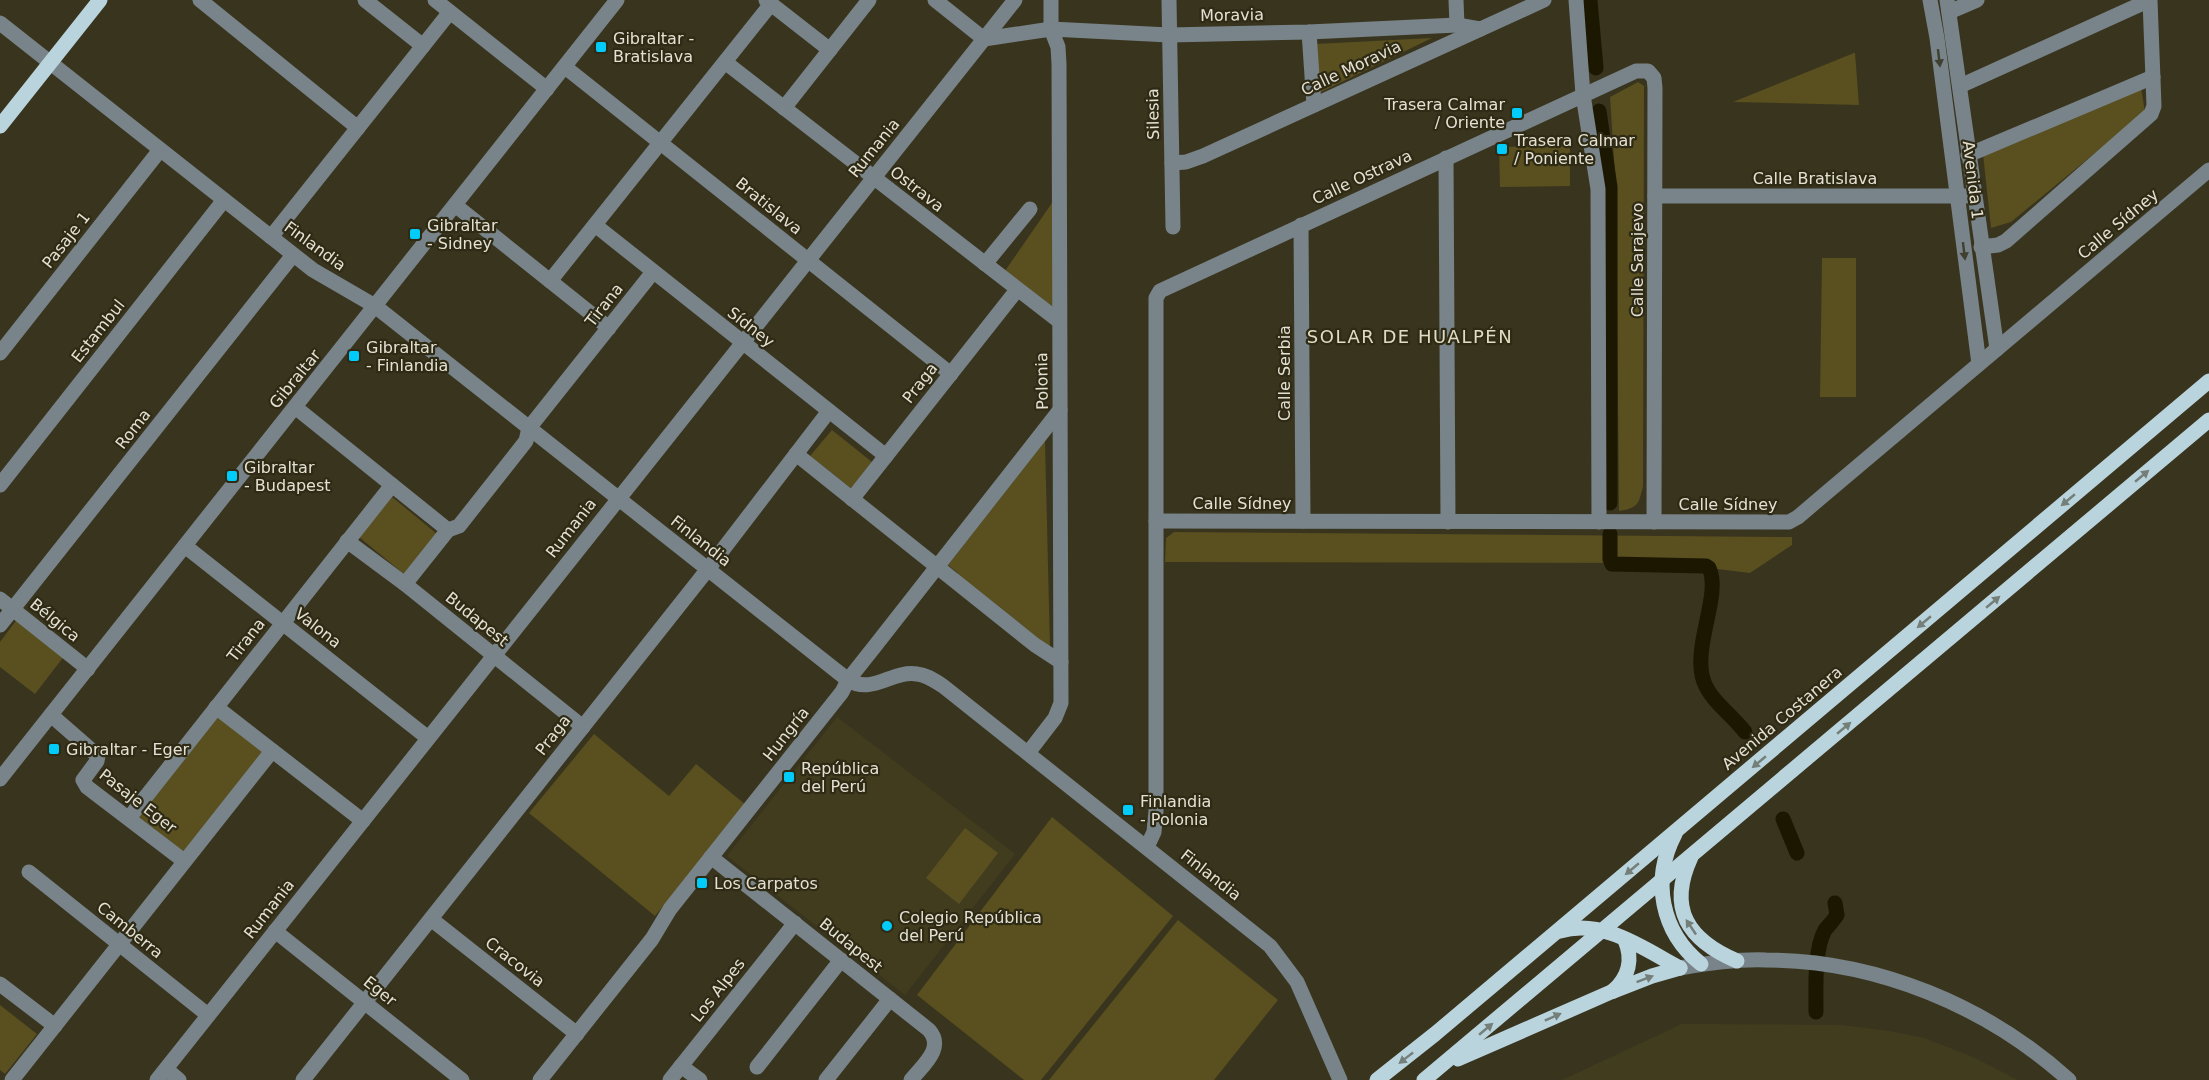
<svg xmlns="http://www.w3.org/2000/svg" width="2209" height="1080" viewBox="0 0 2209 1080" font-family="'DejaVu Sans',sans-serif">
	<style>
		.built { fill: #423c1f }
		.green { fill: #594f1f }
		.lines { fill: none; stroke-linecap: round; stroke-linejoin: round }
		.canal { stroke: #1c1701; stroke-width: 15 }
		.minor { stroke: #788489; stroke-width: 15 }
		.major { stroke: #bad4de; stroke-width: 15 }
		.oneway { fill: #404031 }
		.oneway2 { fill: #747f79 }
		.poi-dot { fill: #00cbf9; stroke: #2e2a14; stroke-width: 2 }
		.labels { text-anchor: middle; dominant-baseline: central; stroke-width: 4.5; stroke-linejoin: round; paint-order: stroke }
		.street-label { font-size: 16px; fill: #e4e1d4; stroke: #2e2a14 }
		.poi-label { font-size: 16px; fill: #e4e1d4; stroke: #2e2a14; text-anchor: start }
		.neighbourhood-label { font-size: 18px; letter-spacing: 1.5px; fill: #e1dcc1; stroke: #2e2a14 }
	</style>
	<rect width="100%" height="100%" fill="#39341e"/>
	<g class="built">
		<path d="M837 717 1015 854 905 995 727 856Z"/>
		<path d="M1682 1024 1842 1025 1889 1031 1924 1038 1973 1057 2018 1080H1562Z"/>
	</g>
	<g class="green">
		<path d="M1432 38 1317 94 1315 44Z"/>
		<path d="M1855 53 1859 105 1733 102 1854 53Z"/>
		<path d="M1638 82 1644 86 1643 486C1639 504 1638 508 1619 511L1616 189 1610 97Z"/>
		<path d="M2141 88 2145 112 2011 222 1991 228 1983 154Z"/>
		<path d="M1570 146V186L1500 187 1499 147Z"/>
		<path d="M1054 200V324L998 281Z"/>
		<path d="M1822 258H1856V397H1820Z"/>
		<path d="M832 430 872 462 852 489 810 456Z"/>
		<path d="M1045 441 1050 648 992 601 956 576 958 573 948 565Z"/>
		<path d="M392 497 437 534 404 574 359 537Z"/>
		<path d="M1174 532 1792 537V545L1750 573 1717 569 1708 563 1165 562 1166 538Z"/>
		<path d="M18 618 65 655 35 694 0 667V642Z"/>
		<path d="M217 714 264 753 183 853 136 815Z"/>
		<path d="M594 734 669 796 696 764 746 805 655 916 529 813Z"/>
		<path d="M1052 817 1173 916 1041 1080H1024L917 995Z"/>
		<path d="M965 828 998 853 959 904 926 878Z"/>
		<path d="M1178 920 1278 1000 1214 1080H1049Z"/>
		<path d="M0 1005 37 1034 5 1074 0 1070Z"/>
	</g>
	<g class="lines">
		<g class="canal">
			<path d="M1590 1 1596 68"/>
			<path d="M1599 111 1610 187V503"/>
			<path d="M1610 534V559L1612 564 1706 566 1709 568C1722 594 1691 649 1704 682 1711 701 1733 716 1745 732"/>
			<path d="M1783 819 1797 853"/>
			<path d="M1816 1012C1816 989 1814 949 1825 930 1829 925 1834 920 1837 915L1835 903"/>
		</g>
		<g class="minor">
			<path d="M200 0 358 128"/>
			<path d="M365 0 423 46"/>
			<path d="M435 0 547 89"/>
			<path d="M766 0 830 50"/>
			<path d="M935 0 984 39 1051 29 1169 35 1309 32 1457 25 1480 29"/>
			<path d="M1169 0 1173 227"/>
			<path d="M1456 0 1457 25"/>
			<path d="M1576 0 1583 95 1598 189 1599 522"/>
			<path d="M1930 0 1937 38 1979 364"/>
			<path d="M1947 0 1997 349"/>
			<path d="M1949 12 1977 0"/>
			<path d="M0 23 313 270 375 306 848 680C873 695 892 670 917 674 927 675 935 681 943 686L1270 946 1297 982 1340 1080"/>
			<path d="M1309 32 1314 105"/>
			<path d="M725 62 1059 321"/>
			<path d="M565 67 951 374"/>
			<path d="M1960 86 2150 0 2154 106 2151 114 2006 241 1998 245 1981 247"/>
			<path d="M784 108 869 0"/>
			<path d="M1968 155 2153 77"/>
			<path d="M1446 158 1448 522"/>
			<path d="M1172 163 1186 162 1203 156 1544 0"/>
			<path d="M1655 196H1967"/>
			<path d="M455 205 609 328"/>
			<path d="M595 225 886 456"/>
			<path d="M1301 225 1303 521"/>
			<path d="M271 237 450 12"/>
			<path d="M985 264 1030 209"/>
			<path d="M550 281 771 4"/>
			<path d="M0 353 160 150"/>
			<path d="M295 407 448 530"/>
			<path d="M796 454 1035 645 1061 662"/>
			<path d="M0 485 224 200"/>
			<path d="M852 499 1017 290"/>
			<path d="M1156 521 1789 522 1798 517 1825 494 2209 170"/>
			<path d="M347 541 405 584 583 727"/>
			<path d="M185 546 428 738"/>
			<path d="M405 584 448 530 459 526 526 441 529 428 653 272"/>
			<path d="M0 599 88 669"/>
			<path d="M0 625 293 255"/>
			<path d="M216 707 363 821"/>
			<path d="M51 715 98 756 97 761 83 780 87 787 184 861"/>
			<path d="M1028 753 1055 718 1061 703 1059 64 1058 47 1051 29V0"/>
			<path d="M0 779 617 0"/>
			<path d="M129 818 392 485"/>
			<path d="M1147 847 1154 832 1156 811V298L1160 291 1636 71H1648L1654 78 1655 88 1654 522"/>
			<path d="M711 857 929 1030C945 1048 923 1065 911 1080"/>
			<path d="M29 872 208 1015"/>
			<path d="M431 919 577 1034"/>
			<path d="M275 931 462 1080"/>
			<path d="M1680 968C1708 963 1737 959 1766 960 1877 960 1987 1006 2069 1080"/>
			<path d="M0 984 55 1026"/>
			<path d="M681 1066 700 1080"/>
			<path d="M757 1067 841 960"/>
			<path d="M166 1069 179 1080"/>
			<path d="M12 1080 272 751"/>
			<path d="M157 1080 1015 0"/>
			<path d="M303 1080 708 569 829 411"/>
			<path d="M540 1080 652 939 670 909 842 692 848 680 875 646 1060 410"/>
			<path d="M670 1080 795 923"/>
			<path d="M826 1080 890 999"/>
		</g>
		<g class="major">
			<path d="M0 126 100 0"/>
			<path d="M1675 834C1651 880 1661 932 1701 964"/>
			<path d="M1691 857C1667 909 1688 940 1737 961"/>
			<path d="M1560 931C1603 918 1644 949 1680 968"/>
			<path d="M1613 991C1629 977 1633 959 1625 940"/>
			<path d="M1458 1059 1611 992 1652 976 1680 968"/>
			<path d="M1377 1080 1435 1034 1555 933 2209 381"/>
			<path d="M1424 1080 2209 420"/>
		</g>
	</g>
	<defs><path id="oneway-solid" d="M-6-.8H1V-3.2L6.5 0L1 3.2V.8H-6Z" transform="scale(1.5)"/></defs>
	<g class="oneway">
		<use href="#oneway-solid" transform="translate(1939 58) rotate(83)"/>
		<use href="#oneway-solid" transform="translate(1964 251) rotate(83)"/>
	</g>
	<g class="oneway2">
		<use href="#oneway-solid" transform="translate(2142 476) rotate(-40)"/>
		<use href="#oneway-solid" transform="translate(2068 500) rotate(140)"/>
		<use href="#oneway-solid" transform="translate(1993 602) rotate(-40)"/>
		<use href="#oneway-solid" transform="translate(1924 622) rotate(140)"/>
		<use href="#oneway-solid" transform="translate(1844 728) rotate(-40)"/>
		<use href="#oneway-solid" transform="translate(1759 762) rotate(140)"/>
		<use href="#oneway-solid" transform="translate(1632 869) rotate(140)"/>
		<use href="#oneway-solid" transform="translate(1691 927) rotate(-124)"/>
		<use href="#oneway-solid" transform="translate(1645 979) rotate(-21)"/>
		<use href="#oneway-solid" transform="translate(1553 1017) rotate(-24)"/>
		<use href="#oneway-solid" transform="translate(1486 1029) rotate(-40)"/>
		<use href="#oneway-solid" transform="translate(1406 1058) rotate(142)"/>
	</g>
	<g class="poi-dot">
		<rect x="595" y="41" width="12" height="12" rx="3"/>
		<rect x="1511" y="107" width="12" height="12" rx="3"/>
		<rect x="1496" y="143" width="12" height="12" rx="3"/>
		<rect x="409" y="228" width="12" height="12" rx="3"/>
		<rect x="348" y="350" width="12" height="12" rx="3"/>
		<rect x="226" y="470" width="12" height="12" rx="3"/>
		<rect x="48" y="743" width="12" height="12" rx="3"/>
		<rect x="783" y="771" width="12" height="12" rx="3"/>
		<rect x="1122" y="804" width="12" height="12" rx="3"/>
		<rect x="696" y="877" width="12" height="12" rx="3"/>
		<circle cx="887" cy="926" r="6"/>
	</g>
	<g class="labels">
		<g class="street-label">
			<text transform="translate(1232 15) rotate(-1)">Moravia</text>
			<text transform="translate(1351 68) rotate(-25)">Calle Moravia</text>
			<text transform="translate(1153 114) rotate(-91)">Silesia</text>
			<text transform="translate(874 148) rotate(-51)">Rumania</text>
			<text transform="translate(1362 177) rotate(-25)">Calle Ostrava</text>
			<text x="1815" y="178">Calle Bratislava</text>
			<text transform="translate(1973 180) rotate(83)">Avenida 1</text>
			<text transform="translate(917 189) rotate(38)">Ostrava</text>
			<text transform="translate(769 206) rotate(39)">Bratislava</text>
			<text transform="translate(2118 224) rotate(-40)">Calle Sídney</text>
			<text transform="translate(66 240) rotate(-52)">Pasaje 1</text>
			<text transform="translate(315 246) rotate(36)">Finlandia</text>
			<text transform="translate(1637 260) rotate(-90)">Calle Sarajevo</text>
			<text transform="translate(604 305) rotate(-52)">Tirana</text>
			<text transform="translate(751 327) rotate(38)">Sídney</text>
			<text transform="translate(98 331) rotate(-52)">Estambul</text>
			<text transform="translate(1284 373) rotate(-90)">Calle Serbia</text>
			<text transform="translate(295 379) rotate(-51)">Gibraltar</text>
			<text transform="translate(1042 381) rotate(-91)">Polonia</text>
			<text transform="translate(920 383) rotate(-52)">Praga</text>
			<text transform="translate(133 429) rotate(-52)">Roma</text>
			<text x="1242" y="503">Calle Sídney</text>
			<text x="1728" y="504">Calle Sídney</text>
			<text transform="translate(571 528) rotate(-52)">Rumania</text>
			<text transform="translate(701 541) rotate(38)">Finlandia</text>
			<text transform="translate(477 619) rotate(39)">Budapest</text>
			<text transform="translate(55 620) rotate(39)">Bélgica</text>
			<text transform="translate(318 628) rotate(38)">Valona</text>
			<text transform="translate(246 640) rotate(-52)">Tirana</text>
			<text transform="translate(1782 718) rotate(-40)">Avenida Costanera</text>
			<text transform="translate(786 734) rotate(-52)">Hungría</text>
			<text transform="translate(553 735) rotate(-52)">Praga</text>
			<text transform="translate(138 801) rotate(38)">Pasaje Eger</text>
			<text transform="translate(1211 875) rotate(38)">Finlandia</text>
			<text transform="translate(269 909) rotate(-52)">Rumania</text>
			<text transform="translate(130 930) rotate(39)">Camberra</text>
			<text transform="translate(851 945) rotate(39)">Budapest</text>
			<text transform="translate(515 962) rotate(38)">Cracovia</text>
			<text transform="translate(718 990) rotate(-52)">Los Alpes</text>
			<text transform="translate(380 991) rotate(39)">Eger</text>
		</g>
		<g class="poi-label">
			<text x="613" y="38">Gibraltar -<tspan x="613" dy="18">Bratislava</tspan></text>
			<text x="1505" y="104" text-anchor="end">Trasera Calmar<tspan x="1505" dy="18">/ Oriente</tspan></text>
			<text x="1514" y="140">Trasera Calmar<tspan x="1514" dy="18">/ Poniente</tspan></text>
			<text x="427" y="225">Gibraltar<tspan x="427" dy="18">- Sidney</tspan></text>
			<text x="366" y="347">Gibraltar<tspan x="366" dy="18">- Finlandia</tspan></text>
			<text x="244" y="467">Gibraltar<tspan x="244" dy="18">- Budapest</tspan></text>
			<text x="66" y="749">Gibraltar - Eger</text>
			<text x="801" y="768">República<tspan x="801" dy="18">del Perú</tspan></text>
			<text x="1140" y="801">Finlandia<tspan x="1140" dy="18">- Polonia</tspan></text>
			<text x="714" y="883">Los Carpatos</text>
			<text x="899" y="917">Colegio República<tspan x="899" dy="18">del Perú</tspan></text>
		</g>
		<g class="neighbourhood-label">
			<text x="1410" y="336">SOLAR DE HUALPÉN</text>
		</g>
	</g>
</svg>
